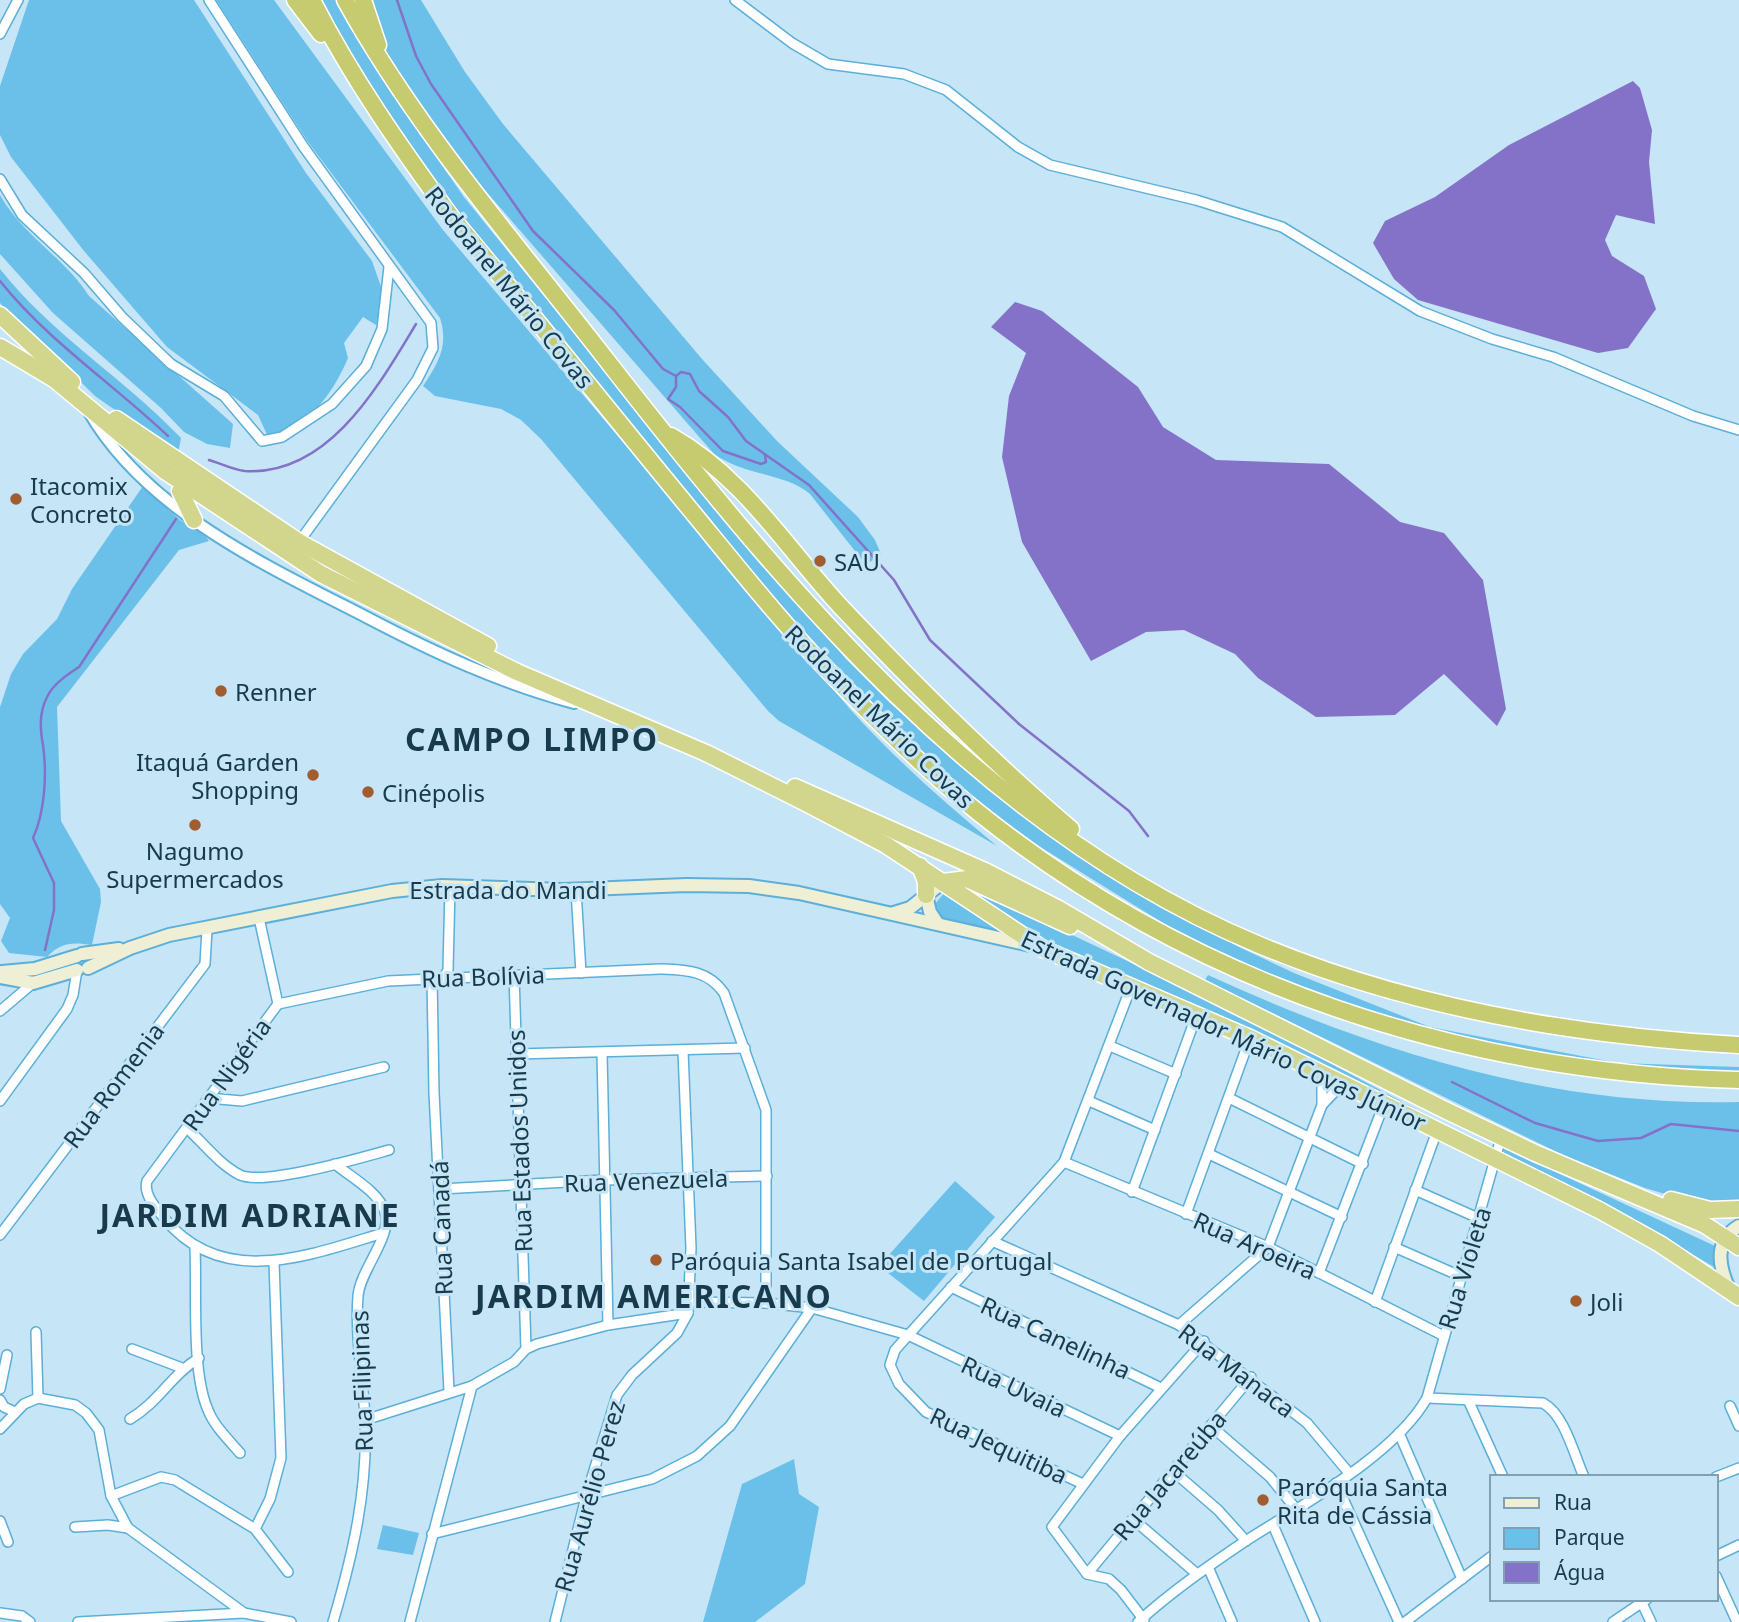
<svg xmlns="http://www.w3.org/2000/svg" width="1739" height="1622" viewBox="0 0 1739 1622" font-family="'Noto Sans',sans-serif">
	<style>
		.green { fill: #6bc0ea }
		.water { fill: #8472c8 }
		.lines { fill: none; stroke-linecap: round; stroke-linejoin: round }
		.stream { stroke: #8472c8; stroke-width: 2.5 }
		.minor-casing { stroke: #5bafd8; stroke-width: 12 }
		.tertiary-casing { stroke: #5bafd8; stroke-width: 14 }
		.secondary-casing { stroke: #5bafd8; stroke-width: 16 }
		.trunk-casing { stroke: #fff; stroke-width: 19 }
		.motorway-casing { stroke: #fff; stroke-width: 19 }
		.minor { stroke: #fff; stroke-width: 9 }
		.tertiary { stroke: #fff; stroke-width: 10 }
		.secondary { stroke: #eeefd4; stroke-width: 12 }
		.trunk { stroke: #d2d68c; stroke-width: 16 }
		.motorway { stroke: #c6cb70; stroke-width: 16 }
		.poi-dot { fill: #a15c2f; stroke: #c6e5f6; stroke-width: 2.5 }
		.labels { text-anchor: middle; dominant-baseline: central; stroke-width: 6; stroke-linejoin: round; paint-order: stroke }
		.street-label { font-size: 24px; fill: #173b4c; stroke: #c6e5f6 }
		.poi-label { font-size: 24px; fill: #173b4c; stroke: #c6e5f6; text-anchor: start }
		.district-label { font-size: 32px; font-weight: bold; letter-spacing: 2px; fill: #173b4c; stroke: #c6e5f6 }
	</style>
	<rect width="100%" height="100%" fill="#c6e5f6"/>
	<g class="green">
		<path d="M29 0H194L306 173 372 261 385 298 384 312 376 325 363 317 344 343 348 358C333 394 308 427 269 439L258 415 167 347 84 251 11 157 0 135V86Z"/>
		<path d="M216 0H274L443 230 850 709C895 759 945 803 997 846L779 721 768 711 541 439 521 420 501 409 435 396 423 386C438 363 449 346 440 318L308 142Z"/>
		<path d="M317 0H336L399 104 464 197 677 461 846 659 890 703 1005 801 1149 897 1239 947 1294 973 1430 1027 1618 1063 1739 1067V1081L1653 1079 1350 1013 1192 941 1034 843 964 790 880 715 769 597 429 181Z"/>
		<path d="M359 0H421L465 72 503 124 702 359 777 441 858 517 875 540 881 554 866 565 810 494C786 473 745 476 714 454L464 166 398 79Z"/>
		<path d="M0 195C23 236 65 258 89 296L233 424 230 448 207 444 184 432 161 408 53 313 0 254Z"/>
		<path d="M0 269C52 335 124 378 181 438L178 454 95 396 30 332 28 334 0 303Z"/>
		<path d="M143 486 180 520 203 533 209 541 179 550 57 707 61 821 100 889 101 902 92 945C72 942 61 942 47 957L9 953 1 941 10 918 0 904V707L11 674 23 654 57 619 72 589Z"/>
		<path d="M961 888 1053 926 1223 1006 1470 1138 1216 1014 1034 938Z"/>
		<path d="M945 892 1006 932 955 924 941 918 935 904Z"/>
		<path d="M1208 975C1376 1052 1552 1107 1739 1102V1208L1692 1202 1645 1188 1565 1156 1205 980Z"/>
		<path d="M1502 1147 1715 1246 1714 1267 1607 1204 1504 1153Z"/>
		<path d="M955 1181 995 1217 924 1301 879 1266Z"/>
		<path d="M794 1459 799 1494 819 1507 805 1584 755 1622H703L742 1484Z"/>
		<path d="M383 1525 419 1533 413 1555 377 1549Z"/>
	</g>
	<g class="water">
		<path d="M1633 81 1640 88 1652 130 1649 162 1655 224 1616 215 1605 240 1612 256 1644 276 1656 309 1628 348 1598 353 1418 300 1394 279 1373 243 1385 221 1435 197 1509 145Z"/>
		<path d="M1015 302 1042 311 1138 387 1163 427 1216 460 1329 464 1400 522 1444 533 1483 580 1506 709 1497 726 1444 674 1395 715 1316 717 1258 678 1235 654 1184 630 1146 632 1091 661 1022 542 1002 457 1009 396 1026 353 991 327Z"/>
	</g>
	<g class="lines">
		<g class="stream">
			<path d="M397 0 416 56 431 84 533 231 614 310 663 369 676 376 681 372 690 374 699 391 728 417 746 441 809 485 894 580 930 640 1019 724 1129 811 1148 836"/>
			<path d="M0 281C48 341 112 383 168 436"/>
			<path d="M676 376V387L668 399 680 407 723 451 761 464 766 462 765 455"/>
			<path d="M209 460C220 463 233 470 245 471 329 476 379 385 416 324"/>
			<path d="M45 950 54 910V883L33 838C45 812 47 774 43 745 40 729 39 713 47 697 53 684 67 675 79 667L176 519"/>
			<path d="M1452 1082 1535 1123 1598 1141 1641 1138 1671 1124 1739 1131"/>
		</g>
		<defs>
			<g id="minor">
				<path d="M209 0 303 146 431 323 433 348 417 380 299 542"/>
				<path d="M735 0 792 43 828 64 904 74 946 90 1018 147 1050 165 1196 200 1282 227 1420 311 1492 339 1553 357 1693 416 1739 430"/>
				<path d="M0 34 18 0"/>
				<path d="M0 179 22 215 84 273 122 317 171 364 224 396 262 441 282 437 332 404 366 366 382 329 389 267"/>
				<path d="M576 890 581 973"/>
				<path d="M259 918 278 1004 147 1181C143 1194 156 1208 164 1218 222 1290 310 1255 383 1233"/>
				<path d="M514 975 526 1349"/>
				<path d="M432 977 434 1093 449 1391"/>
				<path d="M444 977 448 970 450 887"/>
				<path d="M278 1004 388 981 660 969C686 970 708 970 724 993L766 1110V1303"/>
				<path d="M0 1011 33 983"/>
				<path d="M1110 1046 1176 1074"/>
				<path d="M602 1053 608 1325"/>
				<path d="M516 1054 745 1048"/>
				<path d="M208 1098 242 1101 384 1067"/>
				<path d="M1229 1098 1363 1164"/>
				<path d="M0 1101 67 1009 73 995 77 970"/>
				<path d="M1089 1101 1155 1130"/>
				<path d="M1322 1105 1342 1084"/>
				<path d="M187 1128C203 1143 220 1165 240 1175 265 1186 360 1158 389 1150"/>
				<path d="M1209 1154 1342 1217"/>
				<path d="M1064 1162 1268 1247 1444 1336"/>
				<path d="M441 1189 604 1180 767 1176"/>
				<path d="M1415 1190 1478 1218"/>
				<path d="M1132 1192 1197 1014"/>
				<path d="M1186 1214 1250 1038"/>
				<path d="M0 1235 205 964 207 929"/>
				<path d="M992 1241 1179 1325 1307 1423 1349 1473"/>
				<path d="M1394 1247 1460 1276"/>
				<path d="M195 1248C197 1291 191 1372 208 1410 214 1426 229 1440 240 1453"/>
				<path d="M1319 1273 1384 1104"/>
				<path d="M951 1287 1161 1388"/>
				<path d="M690 1302 766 1303 812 1308 908 1335 1120 1436"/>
				<path d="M1375 1302 1437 1131"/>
				<path d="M1179 1325 1268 1247 1322 1105V1074"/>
				<path d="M36 1332 38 1398"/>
				<path d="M132 1349 182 1368"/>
				<path d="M0 1389 7 1355"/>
				<path d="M1427 1398 1543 1403C1565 1415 1574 1455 1584 1477"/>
				<path d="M0 1400 4 1407 15 1412"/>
				<path d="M1469 1402 1503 1477"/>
				<path d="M1730 1406 1739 1426"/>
				<path d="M130 1419C159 1402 171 1375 199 1358"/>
				<path d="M365 1420 472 1386 514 1362 526 1349 537 1344 608 1325 688 1313"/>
				<path d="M1211 1426 1270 1477 1296 1509"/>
				<path d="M0 1429 24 1404 38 1398 75 1405 86 1413 99 1430 111 1496 128 1528 244 1613 291 1622"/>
				<path d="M1399 1433 1462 1579"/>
				<path d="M1173 1471 1218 1510 1246 1541"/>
				<path d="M1716 1477 1739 1468"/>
				<path d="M1336 1483 1399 1622"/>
				<path d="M1083 1484 926 1412 899 1384 890 1365 895 1350 1064 1162 1131 987"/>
				<path d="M111 1496 161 1477 175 1480 255 1529 288 1572"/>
				<path d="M1133 1519 1197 1574"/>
				<path d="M0 1521 8 1542"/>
				<path d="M1273 1525 1315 1622"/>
				<path d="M75 1527 108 1525 128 1528"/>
				<path d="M255 1529 270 1499 281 1458 274 1263"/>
				<path d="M432 1534 652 1479 697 1456 730 1426 812 1308"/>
				<path d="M1716 1556 1739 1545"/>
				<path d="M1208 1567 1232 1622"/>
				<path d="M1087 1574 1251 1377"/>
				<path d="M1716 1576 1737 1622"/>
				<path d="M1640 1599 1651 1622"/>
				<path d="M0 1613 22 1616 30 1622"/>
				<path d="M1144 1620 1121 1590 1109 1579 1087 1574 1052 1527 1120 1436 1204 1341"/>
				<path d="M78 1622 244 1613"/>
				<path d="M333 1622C353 1554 368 1490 365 1418 363 1378 355 1337 358 1296 360 1270 393 1236 385 1212 379 1192 351 1177 335 1164"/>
				<path d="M410 1622 472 1386"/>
				<path d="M555 1622 586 1497 617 1395 632 1375 677 1333 688 1313 691 1248 683 1051"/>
				<path d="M1138 1622C1171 1592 1207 1567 1244 1542 1300 1506 1394 1456 1427 1398L1501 1138"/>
				<path d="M1405 1622 1492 1556"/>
				<path d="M1613 1622 1647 1599"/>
			</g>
			<path id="tertiary" d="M89 412C147 512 269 567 368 618 435 653 500 683 574 703"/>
			<g id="secondary">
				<path d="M926 895 930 912 938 924"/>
				<path d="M894 913 910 908 943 882"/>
				<path d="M82 954 119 949"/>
				<path d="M88 968 130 948 169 935 392 891 442 886 564 890 686 885 749 886 799 893 1030 945"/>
				<path d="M2 972 35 969 77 956"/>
				<path d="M0 977 33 983 77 970"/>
				<path d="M1729 1289C1718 1265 1714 1241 1739 1226"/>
			</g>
			<g id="trunk">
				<path d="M0 315 72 382"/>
				<path d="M0 347 54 379 165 471 321 574 517 672 706 753 804 802 886 845 1043 949 1250 1038 1599 1210 1660 1244 1739 1297"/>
				<path d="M116 419 299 542 488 646"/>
				<path d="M193 482 180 491 194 520"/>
				<path d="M795 787 987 872 1057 908 1149 962 1447 1111 1535 1153 1705 1225 1739 1247"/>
				<path d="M920 866 926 882V895"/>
				<path d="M943 882 967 879 1070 926"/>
				<path d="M1671 1200 1710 1210 1739 1209"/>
			</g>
			<g id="motorway">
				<path d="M295 0 321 34"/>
				<path d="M312 0C351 77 401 148 452 218 534 316 613 416 694 514 740 570 786 628 837 680 882 726 929 773 979 813 1195 986 1464 1073 1739 1080"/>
				<path d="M345 0C418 132 517 244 609 363 786 590 984 830 1257 944 1409 1008 1575 1036 1739 1045"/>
				<path d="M363 0 378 45"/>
				<path d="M671 436C745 478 786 548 842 608 915 685 990 760 1071 829"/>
			</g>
		</defs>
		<use href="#minor" class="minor-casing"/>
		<use href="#tertiary" class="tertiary-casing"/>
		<use href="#secondary" class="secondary-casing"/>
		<use href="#trunk" class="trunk-casing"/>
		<use href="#motorway" class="motorway-casing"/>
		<use href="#minor" class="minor"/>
		<use href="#tertiary" class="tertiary"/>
		<use href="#secondary" class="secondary"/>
		<use href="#trunk" class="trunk"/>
		<use href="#motorway" class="motorway"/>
	</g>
	<g class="poi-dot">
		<circle cx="16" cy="499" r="7"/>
		<circle cx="820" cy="561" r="7"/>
		<circle cx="221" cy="691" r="7"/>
		<circle cx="313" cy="775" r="7"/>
		<circle cx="368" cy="792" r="7"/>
		<circle cx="195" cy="825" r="7"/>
		<circle cx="656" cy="1260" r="7"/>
		<circle cx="1576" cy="1301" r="7"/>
		<circle cx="1263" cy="1500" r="7"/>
	</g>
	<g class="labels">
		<g class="street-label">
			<text transform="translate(510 287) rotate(51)">Rodoanel Mário Covas</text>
			<text transform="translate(880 716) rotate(44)">Rodoanel Mário Covas</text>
			<text x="508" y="889">Estrada do Mandi</text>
			<text transform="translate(483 976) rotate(-2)">Rua Bolívia</text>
			<text transform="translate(1224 1030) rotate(25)">Estrada Governador Mário Covas Júnior</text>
			<text transform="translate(226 1074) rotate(-54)">Rua Nigéria</text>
			<text transform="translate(113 1085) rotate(-53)">Rua Romenia</text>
			<text transform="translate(519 1141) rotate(-92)">Rua Estados Unidos</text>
			<text transform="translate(646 1180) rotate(-2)">Rua Venezuela</text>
			<text transform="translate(441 1228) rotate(-92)">Rua Canadá</text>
			<text transform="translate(1255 1245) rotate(24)">Rua Aroeira</text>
			<text transform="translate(1464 1268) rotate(-73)">Rua Violeta</text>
			<text transform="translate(1056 1337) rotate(25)">Rua Canelinha</text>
			<text transform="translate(1237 1370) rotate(37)">Rua Manaca</text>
			<text transform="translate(361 1381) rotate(-92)">Rua Filipinas</text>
			<text transform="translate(1014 1386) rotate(25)">Rua Uvaia</text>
			<text transform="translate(999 1445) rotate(25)">Rua Jequitiba</text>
			<text transform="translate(1169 1475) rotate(-50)">Rua Jacareúba</text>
			<text transform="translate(589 1496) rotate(-74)">Rua Aurélio Perez</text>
		</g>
		<g class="poi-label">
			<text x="30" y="485">Itacomix<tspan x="30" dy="28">Concreto</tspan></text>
			<text x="834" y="561">SAU</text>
			<text x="235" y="691">Renner</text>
			<text x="299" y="761" text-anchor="end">Itaquá Garden<tspan x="299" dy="28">Shopping</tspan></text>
			<text x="382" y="792">Cinépolis</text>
			<text x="195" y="850" text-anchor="middle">Nagumo<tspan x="195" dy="28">Supermercados</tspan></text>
			<text x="670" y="1260">Paróquia Santa Isabel de Portugal</text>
			<text x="1590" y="1301">Joli</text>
			<text x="1277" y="1486">Paróquia Santa<tspan x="1277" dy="28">Rita de Cássia</tspan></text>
		</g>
		<g class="district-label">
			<text x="532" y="738">CAMPO LIMPO</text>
			<text x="250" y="1214">JARDIM ADRIANE</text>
			<text x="654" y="1295">JARDIM AMERICANO</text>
		</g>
	</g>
	<rect x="1490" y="1475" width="228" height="126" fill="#c6e5f6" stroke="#80a1b2" stroke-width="2"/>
	<rect x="1504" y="1498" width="35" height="10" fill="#eeefd4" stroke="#80a1b2" stroke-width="2"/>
	<text x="1554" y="1510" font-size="21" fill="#173b4c">Rua</text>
	<rect x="1504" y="1528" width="35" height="21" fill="#6bc0ea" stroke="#80a1b2" stroke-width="2"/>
	<text x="1554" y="1545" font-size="21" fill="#173b4c">Parque</text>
	<rect x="1504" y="1562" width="35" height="21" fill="#8472c8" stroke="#80a1b2" stroke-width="2"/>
	<text x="1554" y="1580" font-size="21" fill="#173b4c">Água</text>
</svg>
